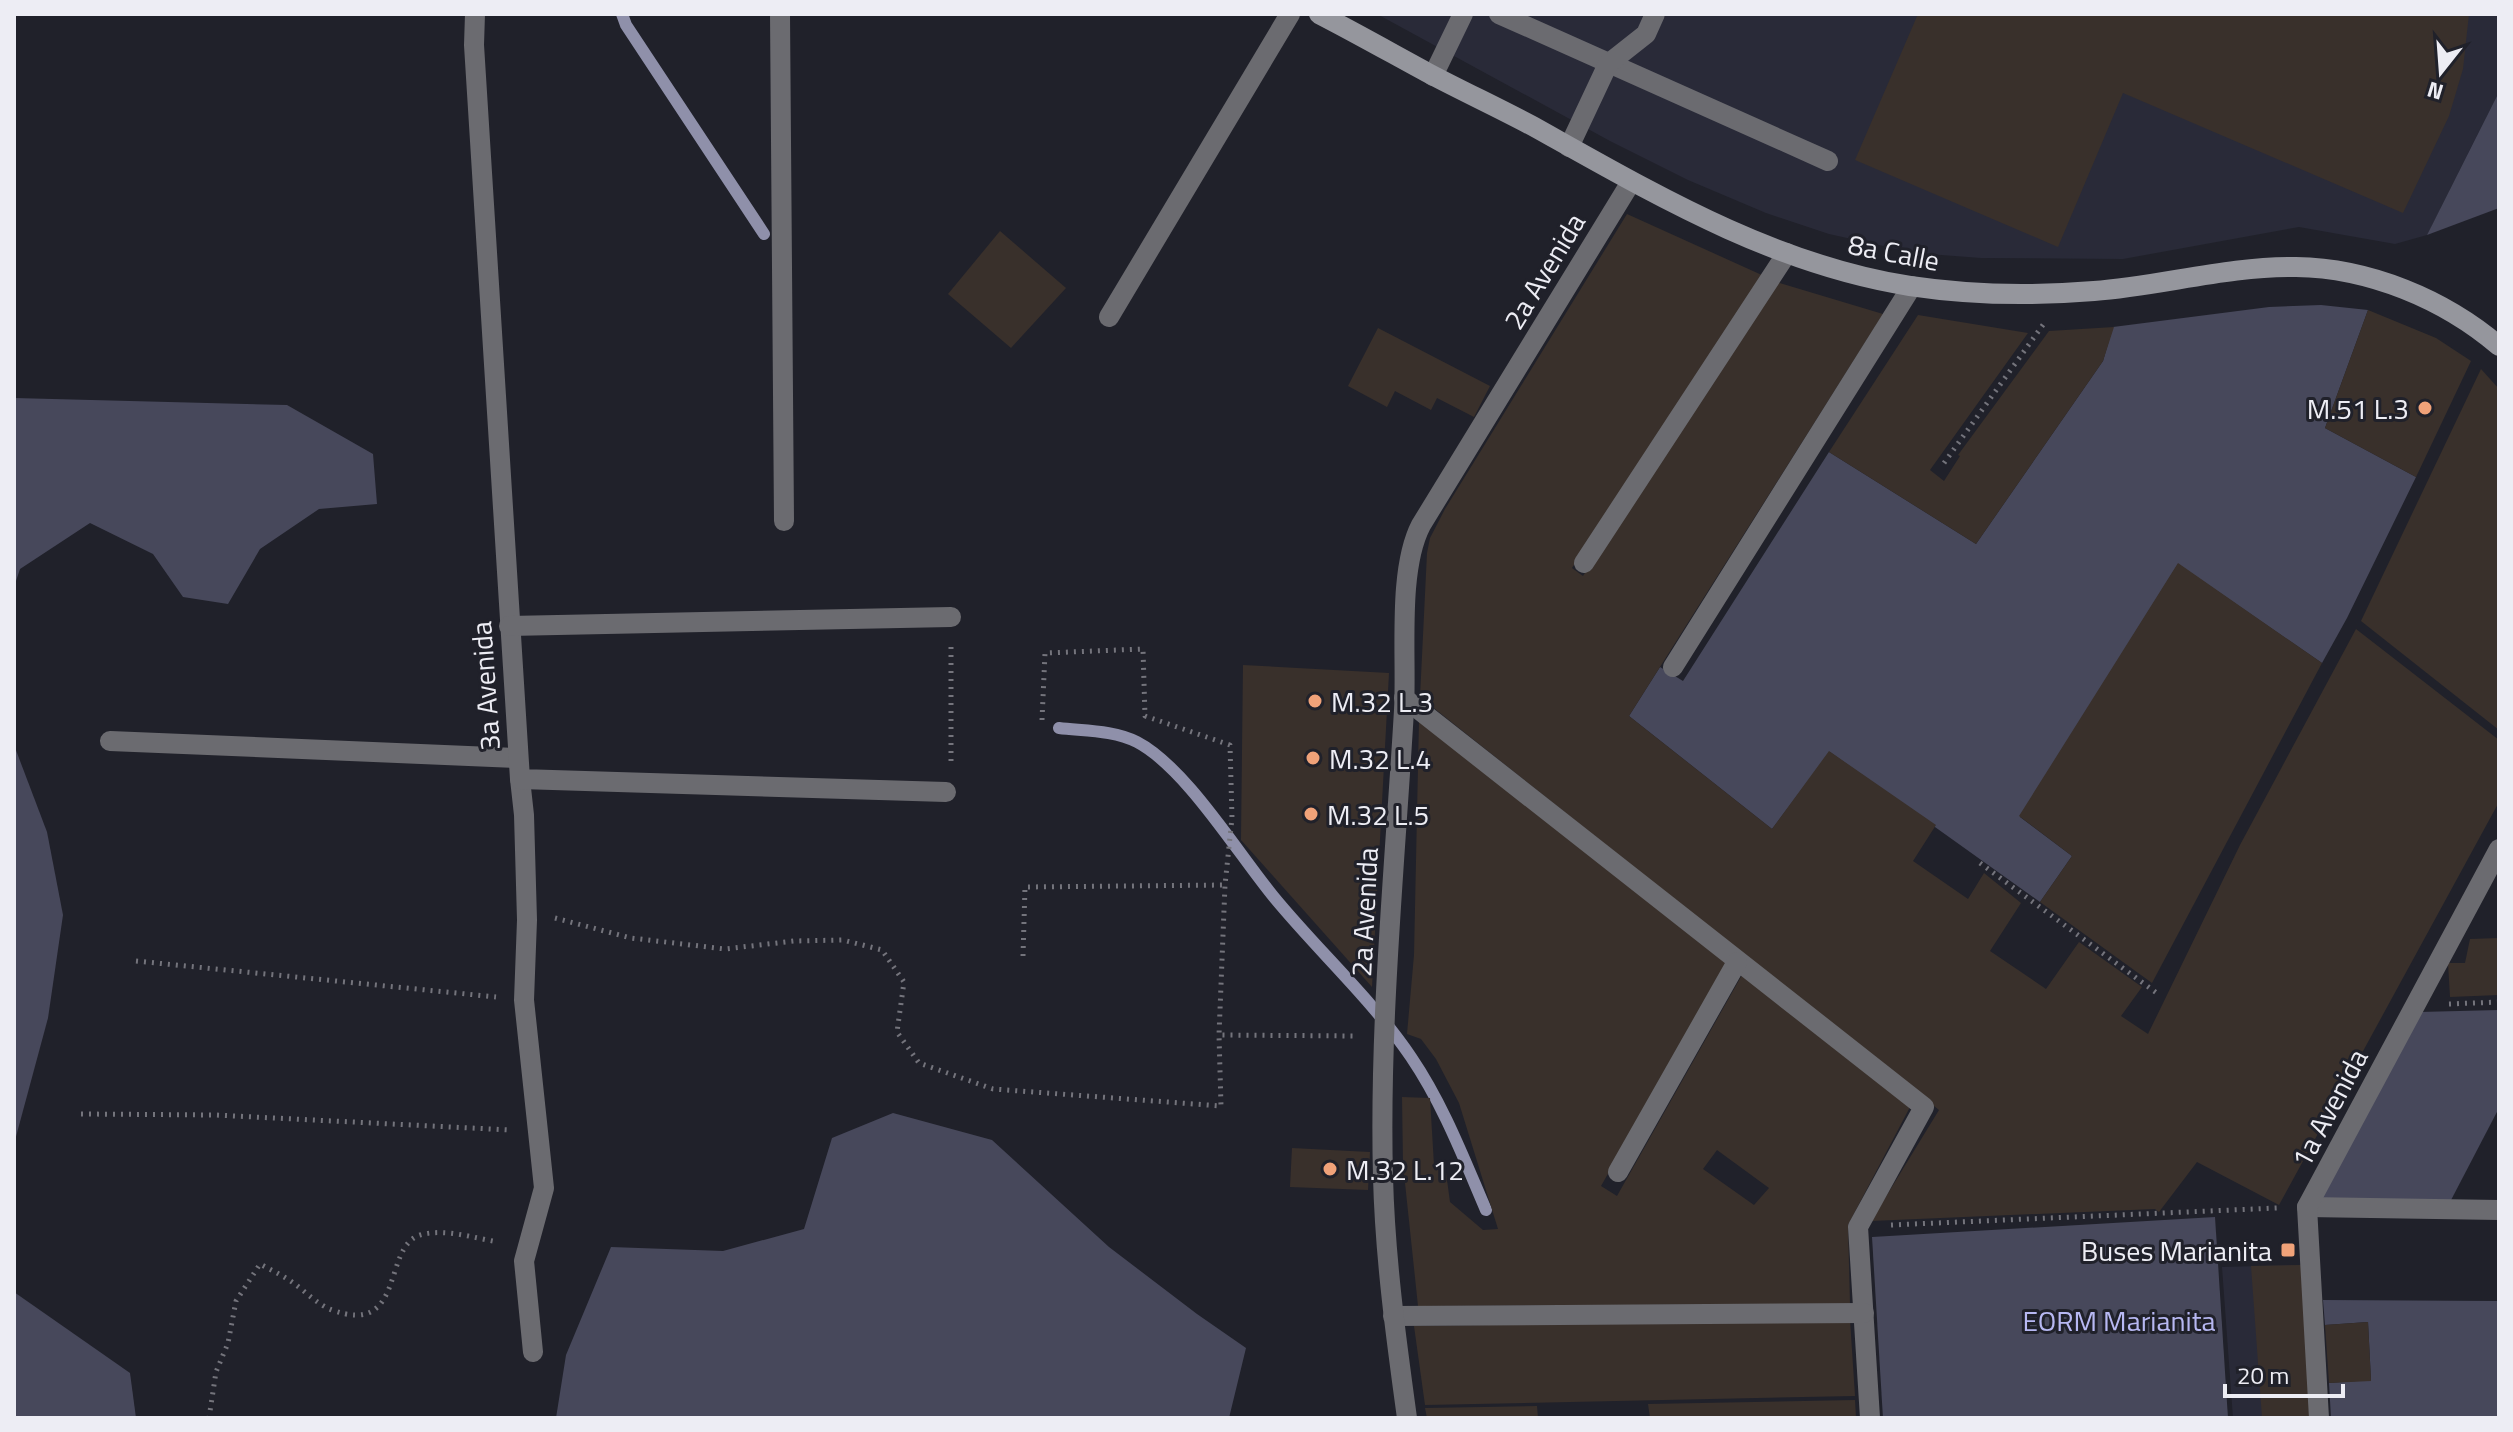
<svg xmlns="http://www.w3.org/2000/svg" width="2513" height="1432" viewBox="0 0 2513 1432" font-family="'Titillium Web',sans-serif">
	<style>
		.built { fill: #292a38 }
		.green { fill: #47485b }
		.lines { fill: none; stroke-linecap: round; stroke-linejoin: round }
		.stream { stroke: #8f90aa; stroke-width: 12 }
		.building { fill: #39302b; fill-rule: evenodd }
		.path { stroke: #74747c; stroke-width: 5; stroke-dasharray: 2 6; stroke-linecap: butt }
		.lane { stroke: #6b6b70; stroke-width: 20 }
		.street { stroke: #6b6b70; stroke-width: 20 }
		.secondary { stroke: #95969d; stroke-width: 20 }
		.poi-dot { fill: #f0a279; stroke: #20212a; stroke-width: 3 }
		.labels { text-anchor: middle; dominant-baseline: central; stroke-width: 6; stroke-linejoin: round; paint-order: stroke }
		.street-label { font-size: 28px; fill: #ededf4; stroke: #20212a }
		.poi-label { font-size: 28px; fill: #ededf4; stroke: #20212a; text-anchor: start }
		.park-label { font-size: 28px; fill: #b7b8f2; stroke: #20212a }
	</style>
	<rect width="100%" height="100%" fill="#20212a"/>
	<g class="built">
		<path d="M1377 14H2499V92L2427 235 2395 244 2299 227 2123 259 1981 258 1915 253 1829 234 1766 213 1688 180 1610 141Z"/>
		<path d="M2301 1265 2311 1418H2233L2222 1267Z"/>
	</g>
	<g class="green">
		<path d="M2499 92V208L2427 235Z"/>
		<path d="M2321 305 2368 310 2325 428 2416 477 2347 618 2322 663 2178 564 2020 817 2072 856 2040 902 1830 752 1772 829 1629 716 1660 667 1683 681 1829 452 1976 544 2103 361 2113 327 2269 307Z"/>
		<path d="M14 398 287 405 373 454 377 504 319 509 260 549 228 604 183 597 153 554 90 523 20 569 14 587Z"/>
		<path d="M14 745 47 832 63 915 48 1018 14 1144Z"/>
		<path d="M2499 1010V1108L2450 1202 2319 1200 2419 1012Z"/>
		<path d="M893 1113 992 1140 1109 1247 1197 1314 1246 1348 1229 1418H556L566 1355 611 1247 723 1251 804 1229 832 1138Z"/>
		<path d="M2215 1217 2228 1418H1883L1872 1237Z"/>
		<path d="M14 1292 130 1373 136 1418H14Z"/>
		<path d="M2323 1300 2499 1301V1418H2331L2329 1383 2371 1380 2368 1322 2325 1325Z"/>
	</g>
	<g class="lines">
		<g class="stream">
			<path d="M622 14 626 25 764 234"/>
			<path d="M1059 728C1084 731 1114 730 1137 742 1185 767 1237 852 1273 896 1318 951 1371 998 1411 1057 1443 1104 1464 1159 1486 1210"/>
		</g>
	</g>
	<g class="building">
		<path d="M1918 14H2469L2463 69 2449 116 2403 213 2123 93 2058 247 1855 160Z"/>
		<path d="M1627 214 1764 276 1572 568 1583 576 1776 282 1883 314 1629 716 1772 829 1829 751 1936 825 1913 861 1968 899 1984 873 2021 903 1990 951 2046 989 2079 942 2142 987 2121 1016 2148 1034 2240 845 2356 629 2499 740V802L2279 1205 2197 1162 2159 1212 2155 1209 1871 1221 1939 1110 1420 697 1427 553 1430 538 1445 509Z"/>
		<path d="M1000 231 1066 288 1011 348 948 294Z"/>
		<path d="M2368 310 2436 338 2471 361 2416 477 2325 428Z"/>
		<path d="M1918 315 2028 333 1930 470 1944 481 1960 456 1958 455 2049 331 2114 327 2103 361 1976 544 1829 452Z"/>
		<path d="M1378 328 1490 386 1474 417 1437 398 1431 410 1395 391 1387 407 1348 386Z"/>
		<path d="M2481 369 2499 389V730L2361 621Z"/>
		<path d="M2178 563 2322 663 2152 983 2040 902 2072 856 2019 816Z"/>
		<path d="M1243 665 1389 673 1372 987 1241 840Z"/>
		<path d="M1419 720 1728 963 1601 1186 1617 1196 1742 975 1910 1107 1848 1225 1850 1304 1418 1306 1403 1164 1402 1097 1430 1098 1434 1165H1445L1450 1202 1483 1230 1498 1229 1459 1103 1436 1059 1421 1039 1407 1034 1414 955ZM1717 1150 1769 1188 1754 1205 1703 1169Z"/>
		<path d="M2499 938V995L2450 997 2448 963H2465L2470 939Z"/>
		<path d="M1292 1148 1370 1152 1368 1190 1290 1187Z"/>
		<path d="M2301 1265 2311 1418H2262L2251 1266Z"/>
		<path d="M1850 1320 1855 1396 1425 1405 1414 1326Z"/>
		<path d="M2368 1322 2371 1381 2329 1383 2325 1325Z"/>
		<path d="M1855 1400 1856 1418H1650L1648 1404Z"/>
		<path d="M1537 1406 1538 1418H1427L1425 1408Z"/>
	</g>
	<g class="lines">
		<g class="path">
			<path d="M1944 463 2045 322"/>
			<path d="M951 647V765"/>
			<path d="M1042 720 1045 653 1143 649 1145 716 1230 745 1232 818 1225 885 1219 1035 1356 1036"/>
			<path d="M1980 863 2158 994"/>
			<path d="M555 918 631 938 725 949 794 941 843 940 882 950 904 982 897 1032 919 1063 993 1089 1221 1106 1219 1035"/>
			<path d="M1023 956 1025 887 1225 885"/>
			<path d="M136 961 496 997"/>
			<path d="M2449 1004 2499 1002"/>
			<path d="M81 1114 215 1115 510 1130"/>
			<path d="M1891 1225 2277 1208"/>
			<path d="M209 1418 216 1372 228 1343 236 1301 260 1264C271 1270 282 1275 292 1282 305 1291 318 1305 332 1310 406 1337 382 1247 420 1235 444 1228 474 1238 498 1242"/>
		</g>
		<g class="lane">
			<path d="M1499 14 1828 161"/>
			<path d="M1433 76 1463 14"/>
			<path d="M1569 147 1608 64 1646 34 1655 14"/>
			<path d="M1109 317 1290 14"/>
			<path d="M1584 563 1787 253"/>
			<path d="M1673 667 1912 286"/>
			<path d="M1404 698 1924 1107 1858 1227 1870 1418"/>
			<path d="M110 741 517 758"/>
			<path d="M520 779 524 815 527 920 524 1000 544 1188 524 1261 533 1352"/>
			<path d="M1618 1172 1737 962"/>
			<path d="M1393 1316 1864 1313"/>
		</g>
		<g class="street">
			<path d="M475 14 474 45 520 779 946 792"/>
			<path d="M780 14 784 521"/>
			<path d="M509 626 951 617"/>
			<path d="M2307 1207 2499 1210"/>
			<path d="M1407 1418C1396 1338 1385 1257 1383 1177 1379 1022 1395 865 1404 710 1407 658 1397 571 1421 525L1631 182"/>
			<path d="M2319 1418 2307 1207 2499 849"/>
		</g>
		<path class="secondary" d="M1319 14C1356 33 1393 54 1430 74 1466 93 1503 110 1538 129 1656 195 1775 265 1910 286 1970 295 2033 296 2094 291 2161 286 2228 266 2296 267 2369 268 2444 299 2499 346"/>
	</g>
	<g class="poi-dot">
		<circle cx="2425" cy="408" r="8"/>
		<circle cx="1315" cy="701" r="8"/>
		<circle cx="1313" cy="758" r="8"/>
		<circle cx="1311" cy="814" r="8"/>
		<circle cx="1330" cy="1169" r="8"/>
		<rect x="2280" y="1242" width="16" height="16" rx="4"/>
	</g>
	<g class="labels">
		<g class="street-label">
			<text transform="translate(1894 252) rotate(11)">8a Calle</text>
			<text transform="translate(1544 271) rotate(-59)">2a Avenida</text>
			<text transform="translate(485 686) rotate(-94)">3a Avenida</text>
			<text transform="translate(1364 912) rotate(-87)">2a Avenida</text>
			<text transform="translate(2329 1108) rotate(-62)">1a Avenida</text>
		</g>
		<g class="poi-label">
			<text x="2409" y="408" text-anchor="end">M.51 L.3</text>
			<text x="1331" y="701">M.32 L.3</text>
			<text x="1329" y="758">M.32 L.4</text>
			<text x="1327" y="814">M.32 L.5</text>
			<text x="1346" y="1169">M.32 L.12</text>
			<text x="2272" y="1250" text-anchor="end">Buses Marianita</text>
		</g>
		<g class="park-label">
			<text x="2119" y="1320">EORM Marianita</text>
		</g>
	</g>
	<rect width="2513" height="1432" fill="none" stroke="#ededf4" stroke-width="32"/>
	<g transform="translate(2441 72) rotate(197)" stroke="#20212a" stroke-width="6" paint-order="stroke">
	<path d="M0-6L14 30L0 20L-14 30Z" fill="#ededf4"/>
	<text y="-12" font-size="22" font-weight="bold" text-anchor="middle" fill="#ededf4">N</text>
	</g>
	<path d="M2225 1384v12h118v-12" fill="none" stroke="#ededf4" stroke-width="4"/>
	<text x="2237" y="1384" font-size="24" fill="#ededf4" stroke="#20212a" stroke-width="6" paint-order="stroke">20 m</text>
</svg>
